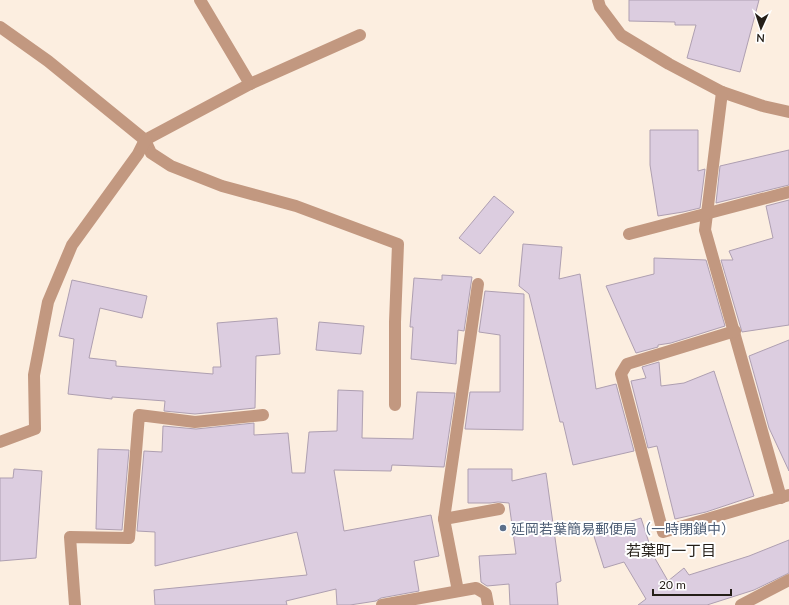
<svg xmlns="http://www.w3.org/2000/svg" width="789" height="605" viewBox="0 0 789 605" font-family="Lato,'Noto Sans JP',sans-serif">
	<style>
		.building { fill: #dccde0; stroke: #ae9fb1 }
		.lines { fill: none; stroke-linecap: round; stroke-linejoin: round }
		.minor { stroke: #c29880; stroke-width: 12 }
		.service-dot { fill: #5c6f8a; stroke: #fff; stroke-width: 1.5 }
		.labels { text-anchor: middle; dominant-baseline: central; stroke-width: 4; stroke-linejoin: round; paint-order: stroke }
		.service-label { font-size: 14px; fill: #4e5e75; stroke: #fff; text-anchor: start }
		.neighbourhood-label { font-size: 15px; fill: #241e17; stroke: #fff }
	</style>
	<rect width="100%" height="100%" fill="#fceee0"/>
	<g class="building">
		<path d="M629 0H759L740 72 687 58 696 25H675V22L629 21Z"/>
		<path d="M650 130H698V171L705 169 700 208 683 212 658 216 650 165Z"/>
		<path d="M789 150V185L716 203 720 166Z"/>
		<path d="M494 196 514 212 480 254 459 238Z"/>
		<path d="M789 200V325L742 332 721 260H733L729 251 773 238 766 206Z"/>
		<path d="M523 244 562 247 559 279 580 274 596 389 616 384 634 451 573 465 563 422H560L529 294 519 286Z"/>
		<path d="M654 258 706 260 725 326 671 343 658 345V347L636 353 606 286 654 274Z"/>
		<path d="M442 275 472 277 464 331 458 330 456 364 411 359 413 327H410L414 278 442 280Z"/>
		<path d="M72 280 147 296 142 318 100 308 89 358 116 361V366L213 374V367H221L217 323 277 318 280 354 256 356 255 408 195 414 164 411 165 401 112 397V399L68 394 74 339 59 336Z"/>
		<path d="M485 291 524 294 523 430 465 429 470 392H500V335L479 332Z"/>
		<path d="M319 322 364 326 361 354 316 350Z"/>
		<path d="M789 340V471L769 428 749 356Z"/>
		<path d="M659 362 661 386 684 383 714 371 754 496 706 512 675 519 657 446 648 448 631 381 646 378 642 367Z"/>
		<path d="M338 390 363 391 362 438 413 439 417 392 455 393 444 467 392 465 391 471 334 470 344 531 431 515 439 556 414 561 419 591 381 598 376 601 350 605H337L336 589 286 601 287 605H155L154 590 307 575 297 532 155 566V532L137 531 144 451 162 452 163 426 196 429 254 423V435L288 433 292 473H305L309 432 337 431Z"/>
		<path d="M98 449 129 450 122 530 96 529Z"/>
		<path d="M14 469 42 471 36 558 0 561V478H13Z"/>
		<path d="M468 469H512V481L546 473 561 581 556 583 558 605H510L509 584 487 586 481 582 479 556 516 554 509 503 498 502 490 503H468Z"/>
		<path d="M641 518 653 555 668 581 684 568 689 575 749 556 789 540V573L754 590 707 605H638L646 599 624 562 604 568 593 533Z"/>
	</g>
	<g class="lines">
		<g class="minor">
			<path d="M200 0 250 84"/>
			<path d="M598 0 600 7 621 35 669 64 722 92 763 106 789 112"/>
			<path d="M0 27 48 61 145 140 250 84 360 35"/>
			<path d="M722 92 705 230 781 498"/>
			<path d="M145 140 151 153 171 166 222 186 296 206 398 244 395 322V405"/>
			<path d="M629 234 789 192"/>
			<path d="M735 331 627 364 621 374 663 532 789 495"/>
			<path d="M0 442 35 429 34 375 48 302 72 245 138 154 145 140"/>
			<path d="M444 519 499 509"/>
			<path d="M458 591 444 519 478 284"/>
			<path d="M75 605 70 537 129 538 139 415 195 422 263 415"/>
			<path d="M382 605 476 588 486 594 488 605"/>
			<path d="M741 605 789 580"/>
		</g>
	</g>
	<circle class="service-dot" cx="503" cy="528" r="4"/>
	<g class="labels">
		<g class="service-label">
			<text x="511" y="528">延岡若葉簡易郵便局（一時閉鎖中）</text>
		</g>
		<g class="neighbourhood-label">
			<text x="671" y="550">若葉町一丁目</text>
		</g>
	</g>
	<g transform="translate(761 28) rotate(183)" stroke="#ffffff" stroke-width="3" paint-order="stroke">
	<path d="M0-3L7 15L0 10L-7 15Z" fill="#241e17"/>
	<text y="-6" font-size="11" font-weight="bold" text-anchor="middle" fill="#241e17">N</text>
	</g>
	<path d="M653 589v6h78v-6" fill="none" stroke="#241e17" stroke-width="2"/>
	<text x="659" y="589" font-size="12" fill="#241e17" stroke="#ffffff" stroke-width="3" paint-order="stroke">20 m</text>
</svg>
